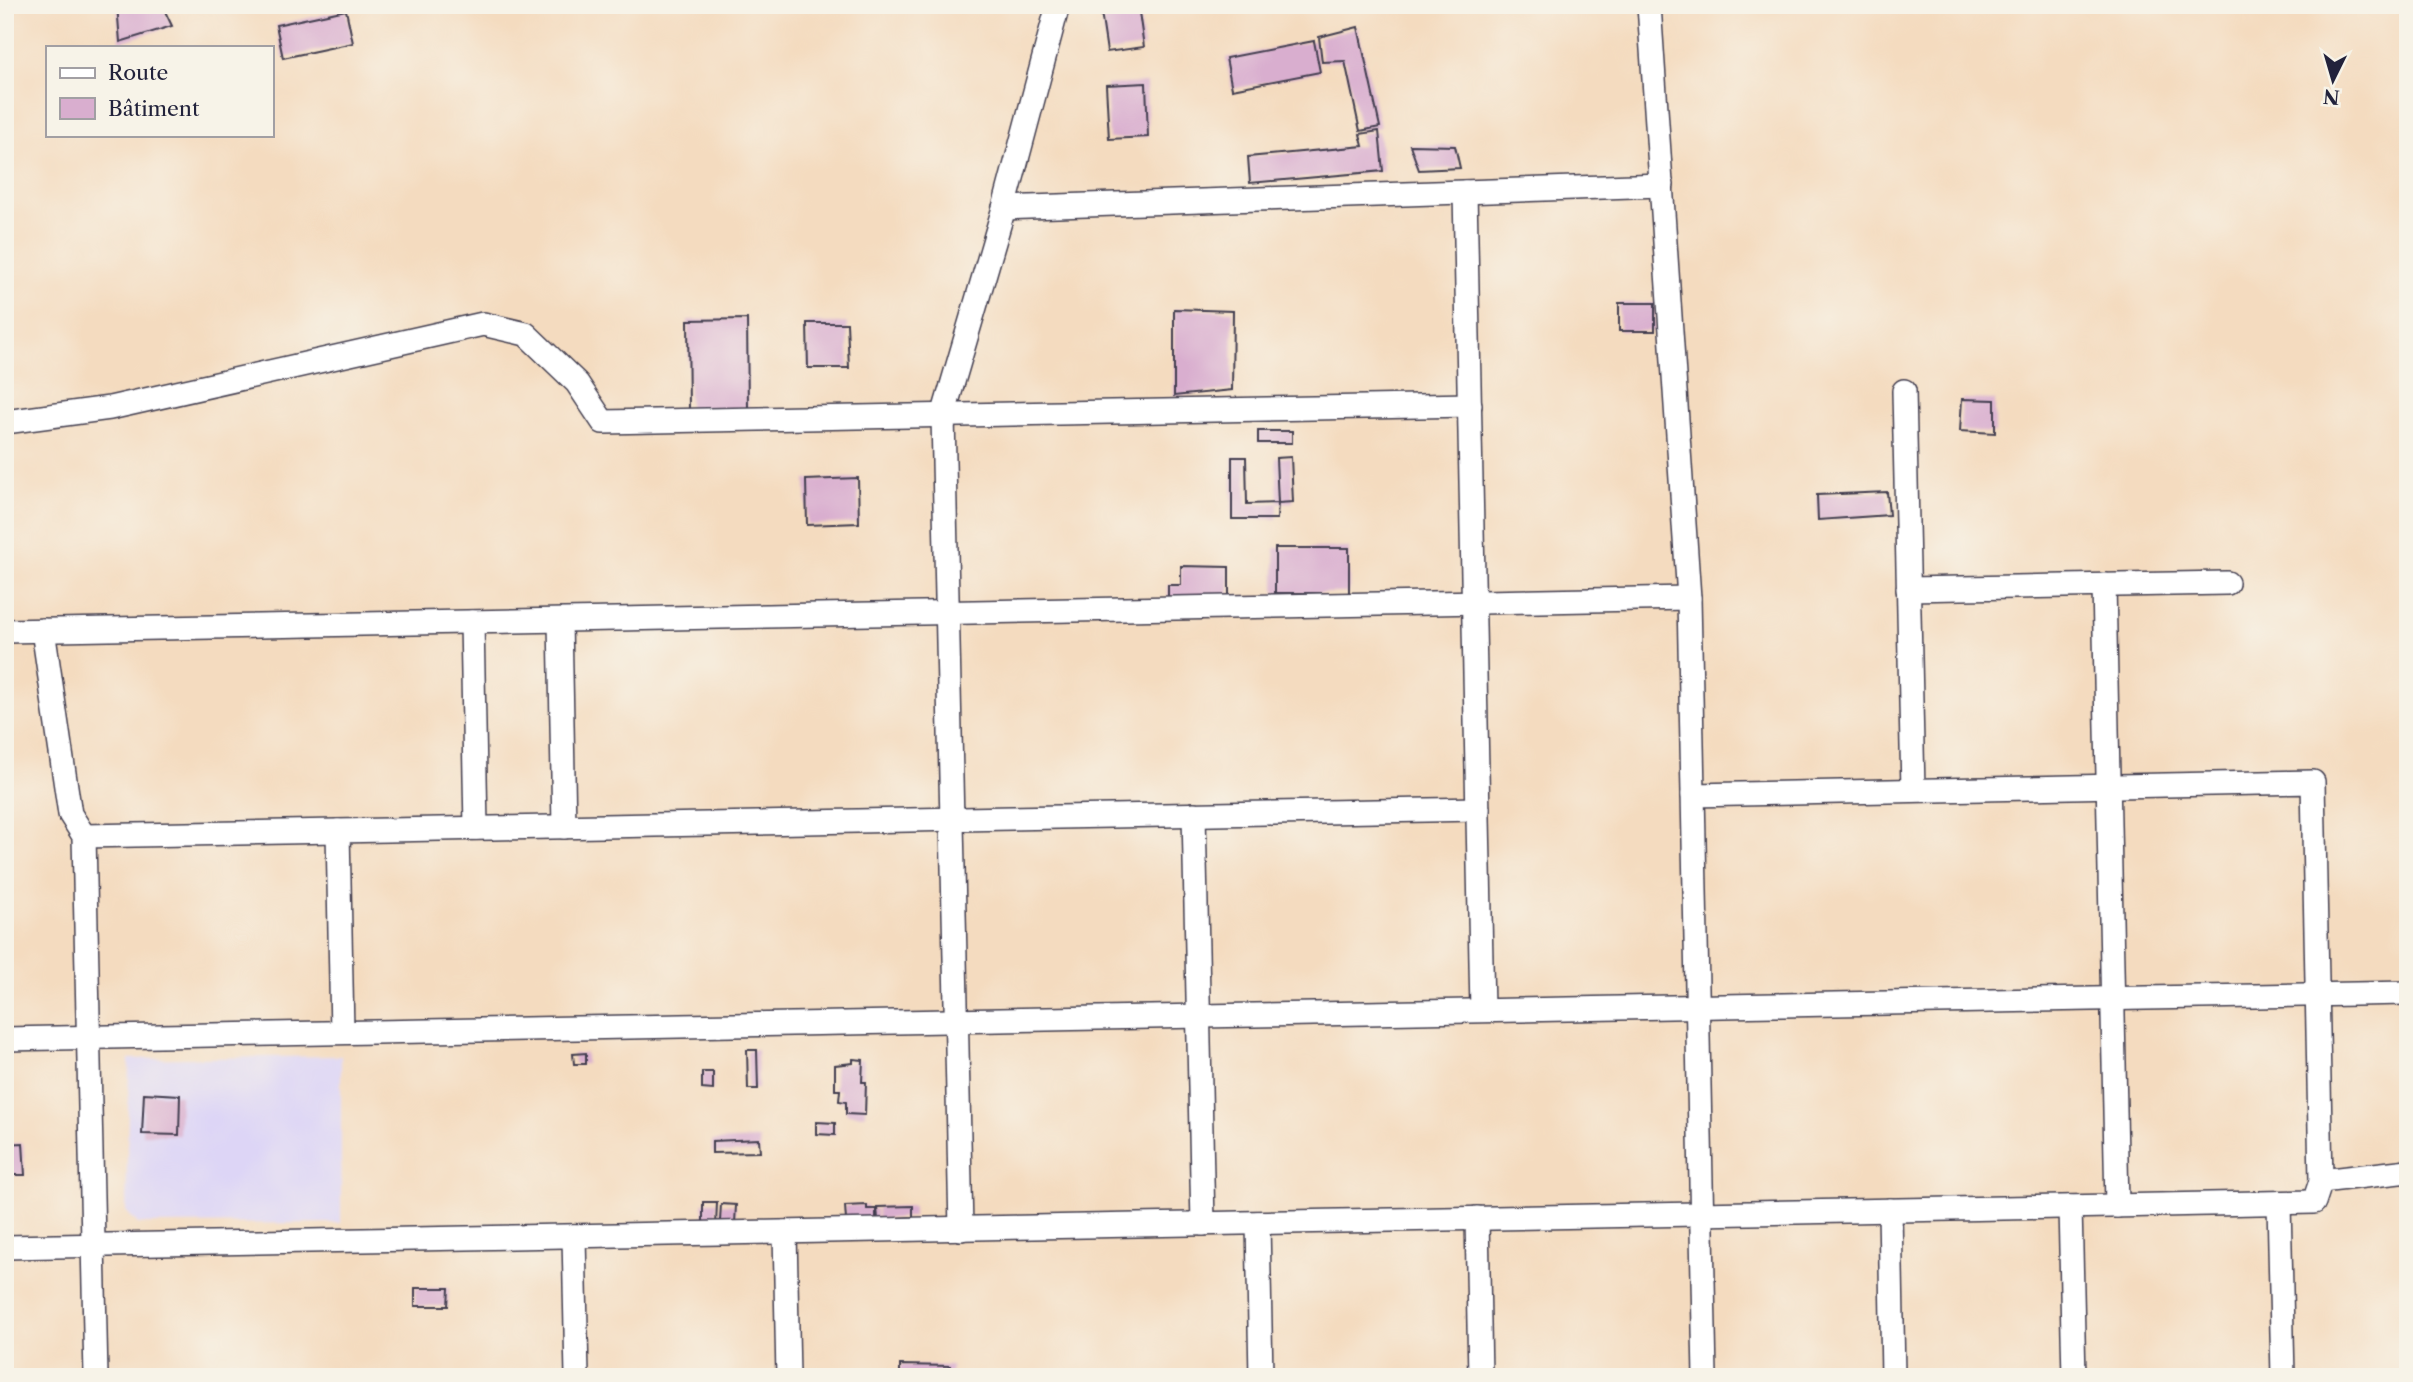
<svg xmlns="http://www.w3.org/2000/svg" width="2413" height="1382" viewBox="0 0 2413 1382" font-family="'Libre Caslon Text',serif">
	<style>
		.built { fill: #ddd5f6 }
		.building { fill: #d9aecf }
		.lines { fill: none; stroke-linecap: round; stroke-linejoin: round }
		.minor-casing { stroke: #423e4f; stroke-width: 26 }
		.minor { stroke: #fff; stroke-width: 23 }
	</style>
	<rect width="100%" height="100%" fill="#f7f3e8"/>
	<filter id="ink" filterUnits="userSpaceOnUse"><feTurbulence type="fractalNoise" baseFrequency=".0143" numOctaves="2"/><feDisplacementMap in="SourceGraphic" scale="14" xChannelSelector="R" yChannelSelector="G"/><feConvolveMatrix kernelMatrix="1 2 1 2 8 2 1 2 1" color-interpolation-filters="sRGB"/></filter>
	<filter id="wash" filterUnits="userSpaceOnUse"><feTurbulence type="fractalNoise" baseFrequency=".00686" numOctaves="4" result="noise"/><feDisplacementMap in="SourceGraphic" scale="28" xChannelSelector="R" yChannelSelector="G"/><feGaussianBlur stdDeviation="1.57" result="paint"/><feColorMatrix in="noise" values="0 0 0 0 0 0 0 0 0 0 0 0 0 0 0 0 0 1.4 0 .05"/><feComposite in="paint" operator="in"/></filter>
	<g filter="url(#wash)">
		<rect width="100%" height="100%" fill="#f4dbbf"/>
		<path class="built" d="M341 1056V1223L138 1224 126 1211 129 1059Z"/>
		<g id="blocks">
			<g class="building">
				<path d="M117 5H162L172 26 120 42Z"/>
				<path d="M1100 5H1138L1144 47 1107 52Z"/>
				<path d="M346 10 353 43 283 58 276 25Z"/>
				<path d="M1358 27 1380 127 1360 131 1345 61 1322 62 1319 37Z"/>
				<path d="M1314 41 1320 72 1232 89 1226 58Z"/>
				<path d="M1146 83 1148 137 1109 139 1106 85Z"/>
				<path d="M1379 131 1383 171 1250 183 1248 157 1363 146 1360 134Z"/>
				<path d="M1410 145 1455 146 1460 168 1419 170Z"/>
				<rect x="1619" y="303" width="36" height="28"/>
				<path d="M1174 309 1233 311 1232 390 1174 396Z"/>
				<path d="M747 319 748 409 689 410 688 320Z"/>
				<path d="M807 323H847L849 368H808Z"/>
				<path d="M1962 399 1995 400V433L1960 431Z"/>
				<rect x="1258" y="431" width="34" height="12"/>
				<path d="M1232 457H1246L1247 504 1278 503 1277 519H1232Z"/>
				<path d="M1291 457 1293 502 1278 503 1276 458Z"/>
				<path d="M858 478 859 523 807 525 806 480Z"/>
				<path d="M1887 492 1889 515 1818 520 1817 495Z"/>
				<rect x="1275" y="548" width="74" height="45"/>
				<path d="M1181 566 1229 567V597H1168V585H1181Z"/>
				<path d="M747 1050H757L758 1089H748Z"/>
				<path d="M586 1053V1064H574L573 1054Z"/>
				<path d="M853 1059 863 1060 862 1082H866L865 1115 846 1114V1102L839 1101 840 1090H835V1065L853 1063Z"/>
				<path d="M702 1072H713V1090L702 1089Z"/>
				<path d="M144 1093 180 1095 179 1135 142 1134Z"/>
				<path d="M816 1122 835 1123V1135L816 1134Z"/>
				<path d="M759 1139 760 1152 712 1153V1141Z"/>
				<path d="M23 1143 25 1175H5V1144Z"/>
				<path d="M703 1202H717L716 1227H703Z"/>
				<path d="M721 1204 736 1205 735 1223 720 1222Z"/>
				<path d="M867 1205V1209H876V1219L846 1220 845 1206Z"/>
				<path d="M913 1206V1217L878 1219 877 1207Z"/>
				<path d="M415 1288H449L448 1306H415Z"/>
				<path d="M900 1365 951 1366V1377H900Z"/>
			</g>
		</g>
	</g>
	<g filter="url(#ink)">
		<use href="#blocks" fill-opacity="0" stroke="#423e4f" stroke-width="2"/>
		<g class="lines">
			<defs>
				<g id="minor">
					<path d="M1649 5 1689 598 1705 1377"/>
					<path d="M1465 192 1482 1010"/>
					<path d="M1004 208 1662 185"/>
					<path d="M1904 391 1913 790"/>
					<path d="M5 422 110 408 483 324 526 334 577 383 603 422 1470 405"/>
					<path d="M2104 585 2117 1206"/>
					<path d="M1908 589 2227 583"/>
					<path d="M560 621 564 827"/>
					<path d="M472 622 476 828"/>
					<path d="M43 630 70 814 84 836 96 1377"/>
					<path d="M5 631 1689 598"/>
					<path d="M1693 795 2313 782 2321 1181"/>
					<path d="M1194 814 1203 1224"/>
					<path d="M338 831 342 1032"/>
					<path d="M84 836 1478 809"/>
					<path d="M5 1039 2408 993"/>
					<path d="M2279 1203 2283 1377"/>
					<path d="M2070 1207 2074 1377"/>
					<path d="M1890 1210 1893 1377"/>
					<path d="M1477 1218 1480 1377"/>
					<path d="M1258 1223 1261 1377"/>
					<path d="M961 1229 943 416 1004 208 1058 5"/>
					<path d="M785 1232 788 1377"/>
					<path d="M574 1236 577 1377"/>
					<path d="M5 1247 2314 1202 2321 1181 2408 1171"/>
				</g>
			</defs>
			<use href="#minor" class="minor-casing"/>
			<use href="#minor" class="minor"/>
		</g>
	</g>
	<rect width="2413" height="1382" fill="none" stroke="#f7f3e8" stroke-width="28"/>
	<rect x="46" y="46" width="228" height="91" fill="#f7f3e8" stroke="#a29fa3" stroke-width="2"/>
	<rect x="60" y="68" width="35" height="10" fill="#ffffff" stroke="#a29fa3" stroke-width="2"/>
	<text x="108" y="80" font-size="21" fill="#22223b">Route</text>
	<rect x="60" y="98" width="35" height="21" fill="#d9aecf" stroke="#a29fa3" stroke-width="2"/>
	<text x="108" y="116" font-size="21" fill="#22223b">Bâtiment</text>
	<g transform="translate(2333 80) rotate(185)" stroke="#f7f3e8" stroke-width="5" paint-order="stroke">
	<path d="M0-5L12 26L0 18L-12 26Z" fill="#22223b"/>
	<text y="-10" font-size="19" font-weight="bold" text-anchor="middle" fill="#22223b">N</text>
	</g>
</svg>
